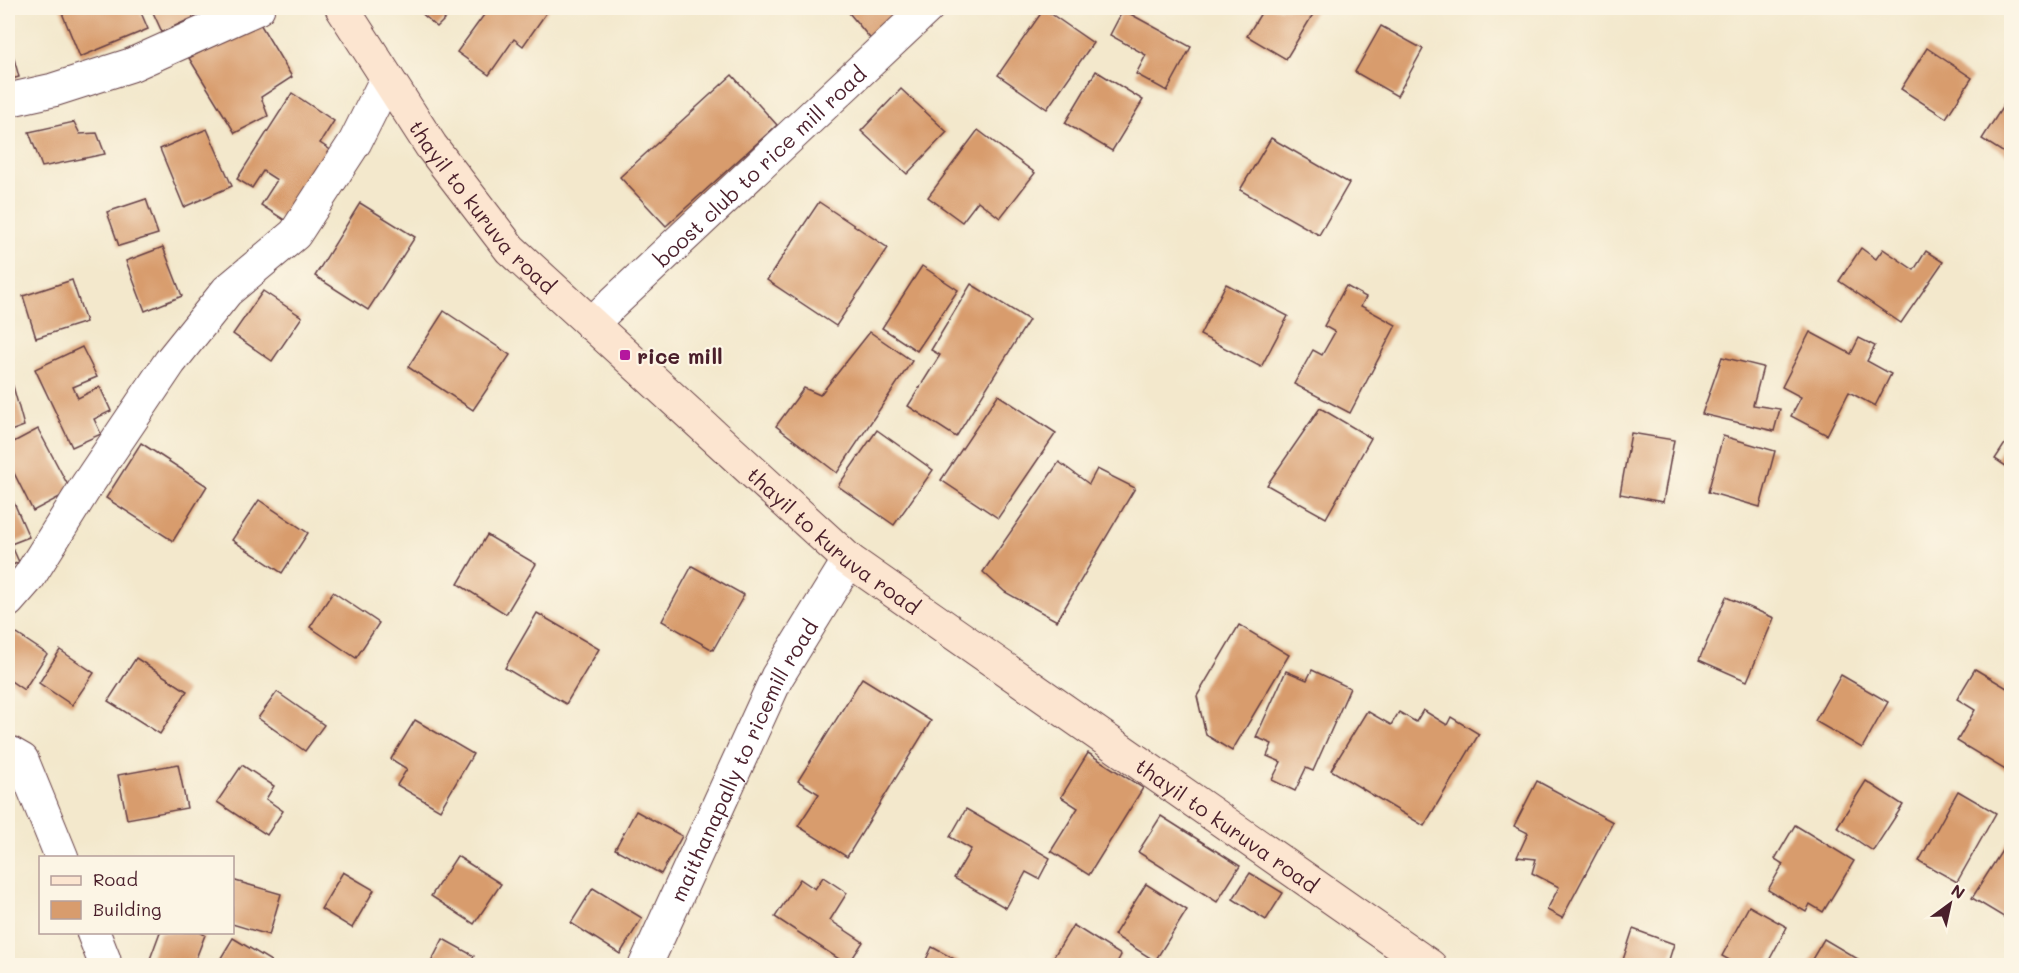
<svg xmlns="http://www.w3.org/2000/svg" width="2019" height="973" viewBox="0 0 2019 973" font-family="Mali,sans-serif">
	<style>
		.building { fill: #d89c6d }
		.lines { fill: none; stroke-linecap: round; stroke-linejoin: round }
		.minor-casing { stroke: #633d43; stroke-width: 35 }
		.secondary-casing { stroke: #633d43; stroke-width: 35 }
		.minor { stroke: #fff; stroke-width: 33 }
		.secondary { stroke: #fce5d0; stroke-width: 33 }
		.poi-dot { fill: #b5179e; stroke: #fcf5e5; stroke-width: 2 }
		.labels { text-anchor: middle; dominant-baseline: central; stroke-width: 4.5; stroke-linejoin: round; paint-order: stroke }
		.street-label { font-size: 21px; fill: #4a1f2b; stroke: #fcf5e5 }
		.poi-label { font-size: 21px; font-weight: bold; fill: #4a1f2b; stroke: #fcf5e5; text-anchor: start }
	</style>
	<rect width="100%" height="100%" fill="#fcf5e5"/>
	<filter id="ink" filterUnits="userSpaceOnUse"><feTurbulence type="fractalNoise" baseFrequency=".0167" numOctaves="2"/><feDisplacementMap in="SourceGraphic" scale="12" xChannelSelector="R" yChannelSelector="G"/><feConvolveMatrix kernelMatrix="1 2 1 2 8 2 1 2 1" color-interpolation-filters="sRGB"/></filter>
	<filter id="wash" filterUnits="userSpaceOnUse"><feTurbulence type="fractalNoise" baseFrequency=".008" numOctaves="4" result="noise"/><feDisplacementMap in="SourceGraphic" scale="24" xChannelSelector="R" yChannelSelector="G"/><feGaussianBlur stdDeviation="1.35" result="paint"/><feColorMatrix in="noise" values="0 0 0 0 0 0 0 0 0 0 0 0 0 0 0 0 0 1.4 0 .05"/><feComposite in="paint" operator="in"/></filter>
	<g filter="url(#wash)">
		<rect width="100%" height="100%" fill="#f3e8cc"/>
		<g id="blocks">
			<g class="building">
				<path d="M60 8H139L148 29 80 57Z"/>
				<path d="M151 8H214L162 32Z"/>
				<path d="M416 8H456L437 27Z"/>
				<path d="M489 8H547L549 9 523 46 514 39 489 75 457 52Z"/>
				<path d="M845 8H907L874 43Z"/>
				<path d="M1264 8H1309L1315 11 1286 59 1247 36Z"/>
				<path d="M1044 9 1093 43 1047 109 998 75Z"/>
				<path d="M1123 10 1191 47 1167 91 1136 74 1146 55 1110 35Z"/>
				<path d="M259 22 292 77 261 97 268 116 235 133 189 58Z"/>
				<path d="M1381 26 1423 49 1397 96 1355 72Z"/>
				<path d="M8 37 19 77 8 80Z"/>
				<path d="M1927 48 1972 78 1946 118 1901 89Z"/>
				<path d="M1096 71 1143 100 1112 151 1065 123Z"/>
				<path d="M732 75 777 125 666 226 620 177Z"/>
				<path d="M901 89 947 132 907 174 861 131Z"/>
				<path d="M2012 92V158L1982 139Z"/>
				<path d="M292 93 334 121 320 143 335 153 289 223 261 205 277 180 263 171 252 188 237 179Z"/>
				<path d="M74 122 80 134 97 133 105 154 42 167 29 132Z"/>
				<path d="M207 129 232 186 184 207 160 149Z"/>
				<path d="M978 130 1035 173 1000 218 978 201 962 222 928 197Z"/>
				<path d="M1271 138 1349 183 1319 235 1240 190Z"/>
				<path d="M146 199 158 234 119 246 107 212Z"/>
				<path d="M819 202 888 248 836 326 767 280Z"/>
				<path d="M360 203 415 237 368 310 315 276Z"/>
				<path d="M163 247 182 296 145 311 126 261Z"/>
				<path d="M1861 248 1876 259 1883 249 1914 270 1926 251 1943 262 1901 323 1839 281Z"/>
				<path d="M922 266 958 290 917 351 882 328Z"/>
				<path d="M72 280 86 322 36 338 23 296Z"/>
				<path d="M971 284 1029 320 956 437 908 406 940 355 931 350Z"/>
				<path d="M1226 284 1288 316 1261 367 1200 335Z"/>
				<path d="M1346 286 1366 297 1361 306 1396 325 1350 413 1294 384 1313 350 1322 355 1335 332 1324 326Z"/>
				<path d="M263 291 302 317 272 361 233 334Z"/>
				<path d="M444 311 510 355 473 410 408 367Z"/>
				<path d="M870 332 912 361 837 473 776 426 804 388 820 395Z"/>
				<path d="M1810 332 1851 354 1859 338 1875 346 1867 361 1891 374 1875 406 1849 392 1827 435 1791 416 1801 397 1782 387Z"/>
				<path d="M82 347 97 377 73 387 78 398 100 387 111 411 94 419 101 434 72 447 35 369Z"/>
				<path d="M8 350 13 362 8 365Z"/>
				<path d="M1722 357 1763 367 1753 405 1780 409 1774 431 1702 414Z"/>
				<path d="M13 386 24 426 8 432V388Z"/>
				<path d="M998 395 1056 433 998 518 941 480Z"/>
				<path d="M1320 408 1371 438 1326 518 1267 485Z"/>
				<path d="M38 429 71 491 33 511 8 461V445Z"/>
				<path d="M877 430 933 470 894 525 838 486Z"/>
				<path d="M1631 433 1674 440 1663 502 1620 494Z"/>
				<path d="M2012 433V470L1995 459Z"/>
				<path d="M1723 436 1775 451 1760 507 1708 492Z"/>
				<path d="M141 443 207 486 173 541 106 498Z"/>
				<path d="M1059 462 1089 484 1097 469 1135 488 1057 621 1005 592 983 572Z"/>
				<path d="M8 489 29 537 11 544 19 562 8 567Z"/>
				<path d="M259 500 308 533 282 573 232 540Z"/>
				<path d="M487 535 536 564 506 614 458 584Z"/>
				<path d="M692 566 744 595 713 650 662 621Z"/>
				<path d="M333 592 379 623 356 658 310 627Z"/>
				<path d="M1726 597 1774 618 1747 681 1699 660Z"/>
				<path d="M537 613 599 649 566 704 505 668Z"/>
				<path d="M1239 625 1289 655 1232 751 1206 735 1197 696Z"/>
				<path d="M8 628 47 654 24 690 8 679Z"/>
				<path d="M2012 636V651L2005 647Z"/>
				<path d="M60 650 94 673 72 705 39 683Z"/>
				<path d="M136 658 187 691 160 734 108 701Z"/>
				<path d="M1975 669 2012 691V774L1957 741 1975 710 1957 699Z"/>
				<path d="M1312 670 1350 688 1313 771 1306 768 1295 791 1272 780 1281 762 1267 756 1272 744 1256 737 1286 671 1307 680Z"/>
				<path d="M1841 675 1888 702 1862 748 1815 721Z"/>
				<path d="M862 678 931 721 847 857 798 826 819 794 798 781Z"/>
				<path d="M277 692 324 725 305 751 258 718Z"/>
				<path d="M1423 710 1447 725 1451 717 1479 734 1424 826 1331 770 1367 711 1391 725 1399 712 1416 722Z"/>
				<path d="M415 720 473 754 440 810 397 785 407 769 391 759Z"/>
				<path d="M1088 753 1143 788 1089 875 1051 851 1078 808 1061 797Z"/>
				<path d="M178 764 187 808 127 819 118 775Z"/>
				<path d="M242 765 274 786 266 799 283 811 267 835 217 802Z"/>
				<path d="M1537 781 1613 822 1562 918 1547 910 1559 887 1532 873 1536 859 1517 857 1528 833 1514 826Z"/>
				<path d="M1866 781 1903 805 1873 851 1837 827Z"/>
				<path d="M1958 791 1996 813 1957 882 1919 861Z"/>
				<path d="M966 809 1050 858 1039 879 1026 872 1006 908 954 878 971 849 950 837Z"/>
				<path d="M636 811 682 836 661 874 615 849Z"/>
				<path d="M1161 816 1240 866 1217 902 1138 852Z"/>
				<path d="M1795 825 1854 861 1823 912 1810 904 1806 912 1768 890 1783 864 1775 859Z"/>
				<path d="M2008 841 2012 843V912L2007 919 1972 898Z"/>
				<path d="M457 856 501 884 474 924 431 896Z"/>
				<path d="M343 872 374 890 352 928 321 909Z"/>
				<path d="M1250 873 1283 893 1266 920 1233 899Z"/>
				<path d="M823 877 847 893 830 920 863 942 848 965 775 917 800 879 815 889Z"/>
				<path d="M232 880 281 894 269 935 232 924Z"/>
				<path d="M1146 884 1187 910 1155 961 1114 935Z"/>
				<path d="M593 888 642 918 620 954 571 923Z"/>
				<path d="M1749 906 1787 927 1766 966H1740L1722 956Z"/>
				<path d="M1073 925 1121 955 1115 966H1048Z"/>
				<path d="M1633 929 1674 944 1667 966H1621Z"/>
				<path d="M160 932H200L205 935 193 966H166L150 959Z"/>
				<path d="M233 938 271 961 268 966H216Z"/>
				<path d="M443 939 474 956 469 966H429Z"/>
				<path d="M1824 939 1863 962 1861 966H1808Z"/>
				<path d="M932 947 967 966H923Z"/>
			</g>
		</g>
	</g>
	<g filter="url(#ink)">
		<use href="#blocks" fill-opacity="0" stroke="#633d43" stroke-width="1.5"/>
		<g class="lines">
			<defs>
				<g id="minor">
					<path d="M8 100 53 90 131 65 258 8"/>
					<path id="s1" d="M591 324 927 8"/>
					<path d="M8 601 29 577 85 488 170 362 227 291 295 234 355 142 387 78"/>
					<path d="M8 752 22 760 62 858"/>
					<path d="M93 932 104 960V966"/>
					<path id="s2" d="M645 966 777 677 849 560"/>
				</g>
				<g id="secondary">
					<path id="s3" d="M342 8 431 146 510 249 849 560 1430 966"/>
				</g>
			</defs>
			<use href="#minor" class="minor-casing"/>
			<use href="#secondary" class="secondary-casing"/>
			<use href="#minor" class="minor"/>
			<use href="#secondary" class="secondary"/>
		</g>
	</g>
	<rect class="poi-dot" x="619" y="349" width="12" height="12" rx="3"/>
	<g class="labels">
		<g class="street-label">
			<text stroke="none"><textPath href="#s1" startOffset="231">boost club to rice mill road</textPath></text>
			<text stroke="none"><textPath href="#s3" startOffset="244">thayil to kuruva road</textPath></text>
			<text stroke="none"><textPath href="#s3" startOffset="730">thayil to kuruva road</textPath></text>
			<text stroke="none"><textPath href="#s2" startOffset="228">maithanapally to ricemill road</textPath></text>
			<text stroke="none"><textPath href="#s3" startOffset="1216">thayil to kuruva road</textPath></text>
		</g>
		<g class="poi-label">
			<text x="637" y="355">rice mill</text>
		</g>
	</g>
	<rect width="2019" height="973" fill="none" stroke="#fcf5e5" stroke-width="30"/>
	<rect x="39" y="856" width="195" height="78" fill="#fcf5e5" stroke="#b59f9b" stroke-width="1.5"/>
	<rect x="51" y="876" width="30" height="9" fill="#fce5d0" stroke="#b59f9b" stroke-width="1.5"/>
	<text x="93" y="886" font-size="18" fill="#4a1f2b">Road</text>
	<rect x="51" y="901" width="30" height="18" fill="#d89c6d" stroke="#b59f9b" stroke-width="1.5"/>
	<text x="93" y="916" font-size="18" fill="#4a1f2b">Building</text>
	<g transform="translate(1950 904) rotate(33)" stroke="#fcf5e5" stroke-width="4.5" paint-order="stroke">
	<path d="M0-4.5L10 22L0 15L-10 22Z" fill="#4a1f2b"/>
	<text y="-9" font-size="16" font-weight="bold" text-anchor="middle" fill="#4a1f2b">N</text>
	</g>
</svg>
